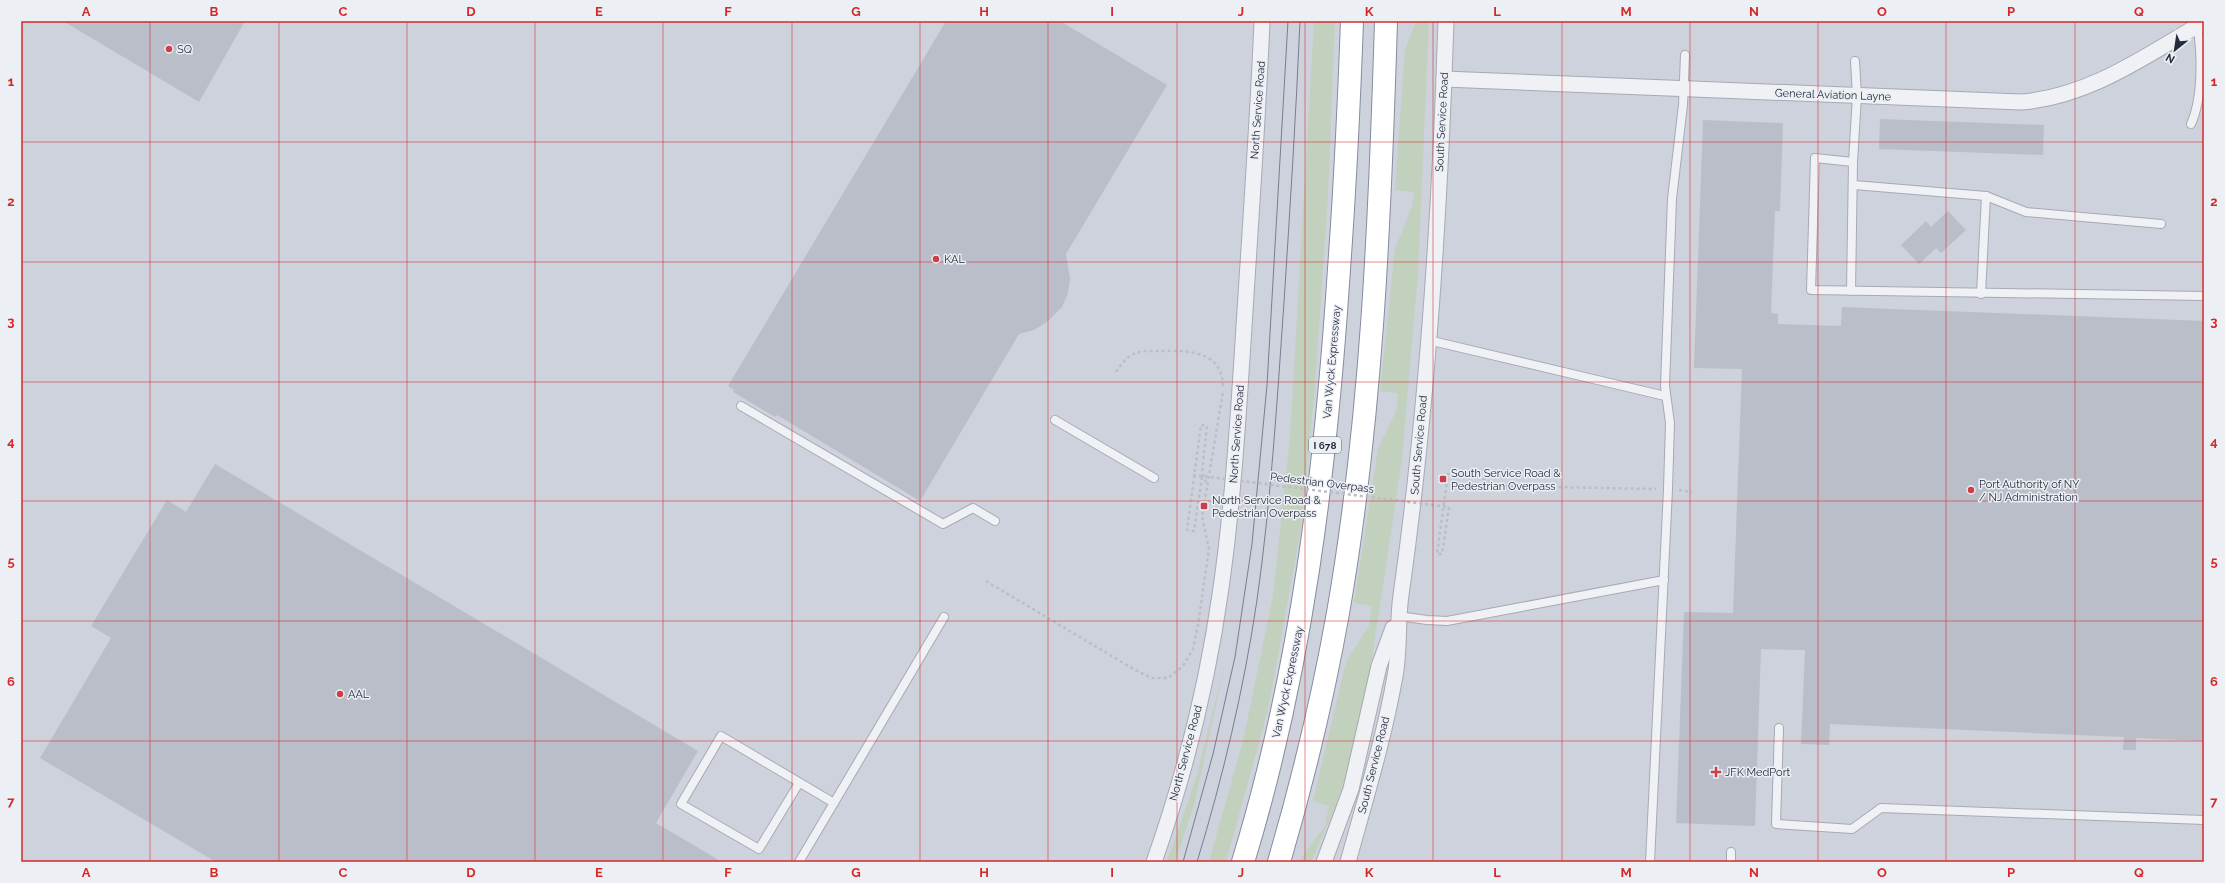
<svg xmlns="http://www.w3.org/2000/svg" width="2225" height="883" viewBox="0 0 2225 883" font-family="Raleway,sans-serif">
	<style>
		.built { fill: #ced2dc }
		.grass { fill: #c1d1bd }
		.building { fill: #babec9 }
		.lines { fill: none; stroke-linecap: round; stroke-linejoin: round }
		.service-casing { stroke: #a5aab4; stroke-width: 10 }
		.minor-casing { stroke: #a5aab4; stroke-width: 17 }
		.motorway-casing { stroke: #848c9d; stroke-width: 24 }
		.path { stroke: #bbbec5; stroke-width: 2.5; stroke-dasharray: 3 3; stroke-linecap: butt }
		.service { stroke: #eff1f5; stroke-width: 8 }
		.minor { stroke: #eff1f5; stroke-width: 15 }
		.motorway { stroke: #fff; stroke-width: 22 }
		.tram { stroke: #767e90; stroke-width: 1 }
		.path-bridge { stroke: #bbbec5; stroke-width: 2.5; stroke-dasharray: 3 3; stroke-linecap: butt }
		.grid { fill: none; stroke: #d62828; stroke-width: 1; stroke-opacity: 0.55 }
		.poi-dot { fill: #cf3e48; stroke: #eceff4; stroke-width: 1.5 }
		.labels { text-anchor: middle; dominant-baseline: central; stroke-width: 3; stroke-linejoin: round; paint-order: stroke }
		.shield { fill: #eceff4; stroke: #616674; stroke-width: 1 }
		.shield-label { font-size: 10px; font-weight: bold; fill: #262c3d }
		.poi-label { font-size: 11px; fill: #262c3d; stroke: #eceff4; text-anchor: start }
		.street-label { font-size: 11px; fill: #262c3d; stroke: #eceff4 }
		.neatline { fill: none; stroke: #d62828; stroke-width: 1.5 }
		.grid-label { font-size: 13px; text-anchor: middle; font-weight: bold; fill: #d62828 }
	</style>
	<rect width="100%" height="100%" fill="#dce0e7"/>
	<rect class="built" x="21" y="21" width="2183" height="841"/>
	<g class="grass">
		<path d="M1314 21H1335L1328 196 1315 387 1301 528 1268 710 1226 862H1209L1243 741 1273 596 1290 437Z"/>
		<path d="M1416 21H1429L1418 273 1402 459 1370 672 1348 771 1334 810 1311 862H1298L1325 826 1329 806 1313 801 1346 662 1369 626 1372 606 1354 603 1378 449 1397 409 1398 393 1380 391 1395 249 1412 206 1414 192 1395 190 1405 50Z"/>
		<path d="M1225 663 1195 802 1175 862H1167L1196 778Z"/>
	</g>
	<g class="building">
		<path d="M63 21H245L199 102Z"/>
		<path d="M946 21H1060L1167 85 1066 254 1070 278 1068 293 1062 307 1047 322 1034 330 1019 334 920 501 777 415 775 417 733 392 734 390 728 386Z"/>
		<path d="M1880 119 2044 125 2043 155 1879 149Z"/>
		<path d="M1703 120 1783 123 1780 211H1775L1771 313 1778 314V324L1841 326 1842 307 2204 321V741L2136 738V750H2123L2124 737 1830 724 1829 745 1801 744 1805 650 1761 649 1755 826 1676 823 1684 612 1733 613 1742 369 1694 368Z"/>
		<path d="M1948 211 1966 230 1941 253 1936 248 1919 264 1901 245 1926 221 1931 227Z"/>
		<path d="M215 464 698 751 656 823 722 862H216L40 758 111 638 91 626 167 500 186 512Z"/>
	</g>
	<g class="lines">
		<defs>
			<g id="service">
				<path d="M2191 124C2203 98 2202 52 2197 24"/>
				<path d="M1853 162 1815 158 1811 290 2204 296"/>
				<path d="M1854 185 1986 196 2026 212 2161 224"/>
				<path d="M1851 291 1853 162 1857 96 1855 61"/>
				<path d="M1981 294 1986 196"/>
				<path d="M1428 340 1665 396"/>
				<path d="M741 406 943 524 973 508 995 521"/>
				<path d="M1055 420 1154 478"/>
				<path d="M1398 616 1427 620 1447 621 1664 580"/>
				<path d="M1779 728 1776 824 1852 829 1881 808 2204 820"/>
				<path d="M799 783 759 849 681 804 721 736 834 803"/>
				<path d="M799 862 944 617"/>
				<path d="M1650 862 1668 489 1670 423 1665 386 1672 199 1683 105 1685 55"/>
				<path d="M1731 862V852"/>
			</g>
			<g id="minor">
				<path d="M1444 79 2021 102C2089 97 2147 55 2204 22"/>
				<path d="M1154 862C1185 774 1208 681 1221 588 1234 496 1239 404 1245 311 1251 215 1258 118 1262 21"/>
				<path d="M1324 862 1351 789 1379 666 1393 628"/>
				<path d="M1348 862C1365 800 1384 739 1395 676 1400 650 1397 622 1401 595 1428 405 1440 213 1446 21"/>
			</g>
			<g id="motorway">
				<path d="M1243 862C1302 669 1326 469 1339 269 1345 186 1349 104 1352 21"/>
				<path d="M1279 862C1303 780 1323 697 1338 613 1372 418 1380 218 1386 21"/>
			</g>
		</defs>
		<use href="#service" class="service-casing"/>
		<use href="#minor" class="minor-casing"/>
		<use href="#motorway" class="motorway-casing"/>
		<g class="path">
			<path d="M1116 372C1124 360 1129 354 1143 351 1174 352 1222 343 1223 387"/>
			<path d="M1202 477 1194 531 1187 530 1201 425 1207 426 1202 472 1206 482"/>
			<path d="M1679 490 1692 492"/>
			<path d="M1449 507 1442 554H1437L1448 474 1478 477 1498 486 1656 489"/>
			<path d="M986 581 1130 667 1151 678H1168L1183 666 1193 649 1198 625 1209 549 1202 517 1223 392"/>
		</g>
		<use href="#service" class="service"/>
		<use href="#minor" class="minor"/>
		<use href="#motorway" class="motorway"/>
		<g class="tram">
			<path d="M1183 862 1213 754 1235 657 1252 544 1267 385 1288 21"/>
			<path d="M1197 862C1223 777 1244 688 1257 600 1271 501 1277 402 1284 302 1290 209 1296 115 1300 21"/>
		</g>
		<path class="path-bridge" d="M1193 475 1449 507"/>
	</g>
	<path class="grid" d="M150 21V862M279 21V862M407 21V862M535 21V862M663 21V862M792 21V862M920 21V862M1048 21V862M1177 21V862M1305 21V862M1433 21V862M1562 21V862M1690 21V862M1818 21V862M1946 21V862M2075 21V862M21 142H2204M21 262H2204M21 382H2204M21 501H2204M21 621H2204M21 741H2204"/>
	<g class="poi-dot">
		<circle cx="169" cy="49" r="4"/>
		<circle cx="936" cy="259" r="4"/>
		<rect x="1439" y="475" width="8" height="8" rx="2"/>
		<circle cx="1971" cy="490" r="4"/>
		<rect x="1200" y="502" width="8" height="8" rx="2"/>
		<circle cx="340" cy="694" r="4"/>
		<path d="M1714 766h4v4h4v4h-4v4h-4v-4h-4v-4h4z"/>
	</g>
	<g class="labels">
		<rect class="shield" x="1309" y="437" width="32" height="16" rx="3"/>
		<g class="shield-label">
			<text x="1325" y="445">I 678</text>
		</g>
		<g class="poi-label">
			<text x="177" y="49">SQ</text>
			<text x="944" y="259">KAL</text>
			<text x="1451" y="473">South Service Road &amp;<tspan x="1451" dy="13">Pedestrian Overpass</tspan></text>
			<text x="1979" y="484">Port Authority of NY<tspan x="1979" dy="13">/ NJ Administration</tspan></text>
			<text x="1212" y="500">North Service Road &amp;<tspan x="1212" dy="13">Pedestrian Overpass</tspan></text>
			<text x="348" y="694">AAL</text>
			<text x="1725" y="772">JFK MedPort</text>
		</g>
		<g class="street-label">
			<text transform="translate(1833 95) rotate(2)">General Aviation Layne</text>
			<text transform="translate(1258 110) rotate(-86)">North Service Road</text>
			<text transform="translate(1442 122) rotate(-87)">South Service Road</text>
			<text transform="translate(1332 362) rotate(-85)">Van Wyck Expressway</text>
			<text transform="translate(1237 434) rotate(-86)">North Service Road</text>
			<text transform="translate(1419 445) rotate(-85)">South Service Road</text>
			<text transform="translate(1322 483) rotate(7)">Pedestrian Overpass</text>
			<text transform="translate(1288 682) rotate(-78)">Van Wyck Expressway</text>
			<text transform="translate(1186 753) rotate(-75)">North Service Road</text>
			<text transform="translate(1374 765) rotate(-76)">South Service Road</text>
		</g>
	</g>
	<rect width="2225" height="883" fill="none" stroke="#eceff4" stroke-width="44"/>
	<g transform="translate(2175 50) rotate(210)" stroke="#eceff4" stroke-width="3" paint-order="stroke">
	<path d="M0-3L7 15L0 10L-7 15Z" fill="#262c3d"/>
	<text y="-6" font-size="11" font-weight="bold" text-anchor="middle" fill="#262c3d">N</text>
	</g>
	<rect x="22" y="22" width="2181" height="839" class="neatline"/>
	<g class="grid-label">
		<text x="86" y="16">A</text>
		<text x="214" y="16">B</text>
		<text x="343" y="16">C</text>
		<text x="471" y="16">D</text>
		<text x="599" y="16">E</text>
		<text x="728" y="16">F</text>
		<text x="856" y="16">G</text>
		<text x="984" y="16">H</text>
		<text x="1112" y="16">I</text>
		<text x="1241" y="16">J</text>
		<text x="1369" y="16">K</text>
		<text x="1497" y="16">L</text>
		<text x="1626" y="16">M</text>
		<text x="1754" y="16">N</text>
		<text x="1882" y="16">O</text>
		<text x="2011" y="16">P</text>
		<text x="2139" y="16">Q</text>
		<text x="11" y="86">1</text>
		<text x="2214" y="86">1</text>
		<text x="11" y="206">2</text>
		<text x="2214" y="206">2</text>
		<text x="11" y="326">3</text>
		<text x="2214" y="326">3</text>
		<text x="11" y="446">4</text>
		<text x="2214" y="446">4</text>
		<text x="11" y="566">5</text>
		<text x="2214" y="566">5</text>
		<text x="11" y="686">6</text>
		<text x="2214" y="686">6</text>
		<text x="11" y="806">7</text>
		<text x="2214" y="806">7</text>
		<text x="86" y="877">A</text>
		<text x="214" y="877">B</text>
		<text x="343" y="877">C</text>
		<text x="471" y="877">D</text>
		<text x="599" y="877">E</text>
		<text x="728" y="877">F</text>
		<text x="856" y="877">G</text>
		<text x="984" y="877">H</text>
		<text x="1112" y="877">I</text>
		<text x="1241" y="877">J</text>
		<text x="1369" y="877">K</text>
		<text x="1497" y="877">L</text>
		<text x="1626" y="877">M</text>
		<text x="1754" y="877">N</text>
		<text x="1882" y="877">O</text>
		<text x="2011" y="877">P</text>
		<text x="2139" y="877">Q</text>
	</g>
</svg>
